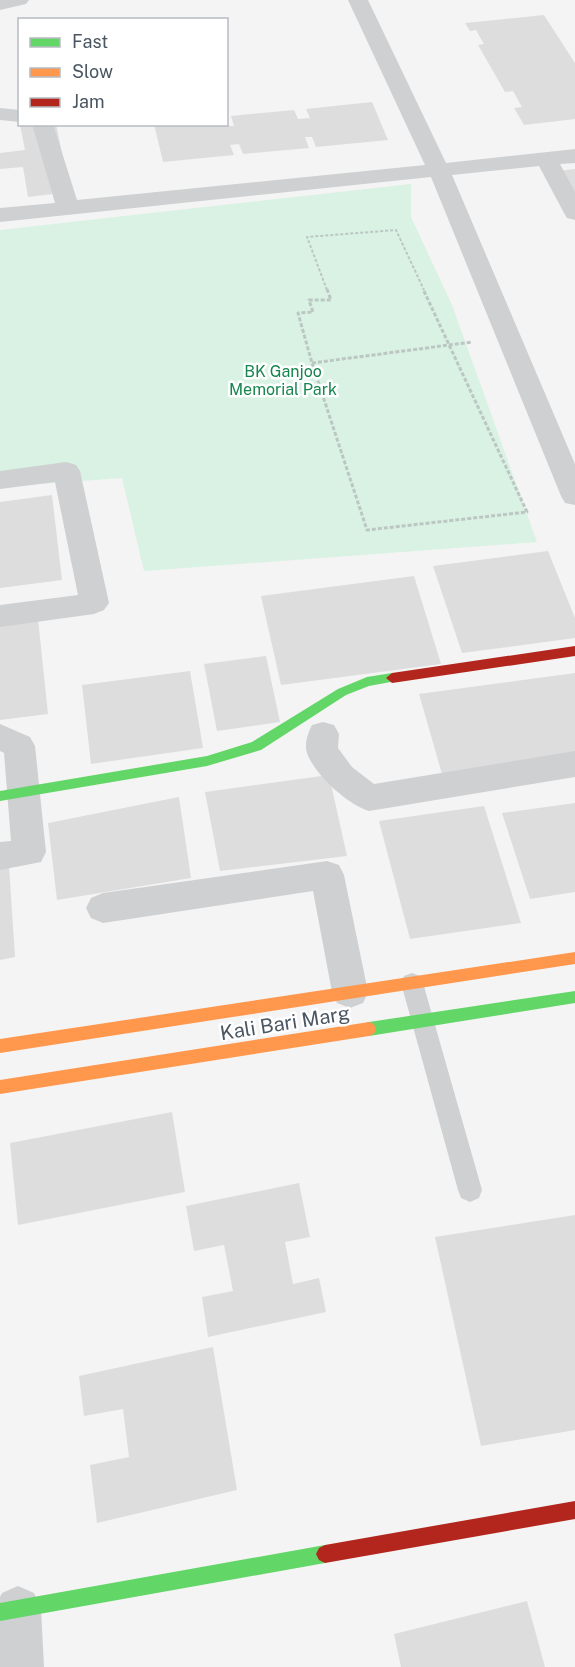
<svg xmlns="http://www.w3.org/2000/svg" width="575" height="1667" viewBox="0 0 575 1667" font-family="'Public Sans',sans-serif">
	<style>
		.green { fill: #d9f2e3 }
		.building { fill: #ddddde }
		.lines { fill: none; stroke-linecap: round; stroke-linejoin: round }
		.path-far1 { stroke: #bcc7c4; stroke-width: 2; stroke-dasharray: 3 2; stroke-linecap: butt }
		.path { stroke: #bcc7c4; stroke-width: 3; stroke-dasharray: 4 2; stroke-linecap: butt }
		.lane { fill: #ced0d2; fill-rule: evenodd }
		.street { fill: #ced0d2; fill-rule: evenodd }
		.fast { fill: #63d668; fill-rule: evenodd }
		.slow { fill: #ff974d; fill-rule: evenodd }
		.jam { fill: #b3261e; fill-rule: evenodd }
		.labels { text-anchor: middle; dominant-baseline: central; stroke-width: 5; stroke-linejoin: round; paint-order: stroke }
		.far-park-label { font-size: 16px; fill: #17864f; stroke: #fff }
		.street-label { font-size: 20px; fill: #4a5661; stroke: #fff }
	</style>
	<rect width="100%" height="100%" fill="#f4f4f4"/>
	<path class="green" d="M411 184V217L452 305 537 542 144 571 122 478 0 487V230Z"/>
	<g class="building">
		<path d="M544 15 575 63V119L524 125 514 108 522 107 513 91 505 92 478 45 484 44 476 30 470 31 465 23Z"/>
		<path d="M372 102 388 140 316 147 312 137H305L309 148 243 154 239 144 230 145 234 155 163 162 154 124 234 126 231 116 294 110 298 119 310 118 306 109Z"/>
		<path d="M56 124 70 192 28 197 23 167 0 169V153L25 150 20 125Z"/>
		<path d="M575 169V202L557 171Z"/>
		<path d="M52 495 62 580 0 588V502Z"/>
		<path d="M548 551 575 618V638L462 653 433 566Z"/>
		<path d="M414 576 441 664 281 685 261 596Z"/>
		<path d="M38 619 48 714 0 720V624Z"/>
		<path d="M266 656 280 722 217 731 204 664Z"/>
		<path d="M190 671 203 748 91 764 82 685Z"/>
		<path d="M575 673V754L442 774 419 694Z"/>
		<path d="M329 775 347 856 220 871 205 792Z"/>
		<path d="M179 797 191 878 57 900 48 823Z"/>
		<path d="M575 803V892L530 899 502 813Z"/>
		<path d="M484 806 521 923 410 939 379 821Z"/>
		<path d="M9 866 15 957 0 960V868Z"/>
		<path d="M172 1112 185 1192 18 1225 10 1143Z"/>
		<path d="M299 1183 310 1237 285 1242 293 1284 319 1278 326 1312 208 1337 202 1297 233 1291 224 1245 194 1251 186 1206Z"/>
		<path d="M575 1215V1430L481 1446 435 1237Z"/>
		<path d="M213 1347 237 1490 97 1523 90 1465 129 1457 123 1409 84 1416 79 1376Z"/>
		<path d="M527 1601 545 1667H401L394 1634Z"/>
	</g>
	<g class="lines">
		<path class="path-far1" d="M327 290 307 237 396 230 424 290"/>
		<g class="path">
			<path d="M327 289 331 300H309L313 312 298 313 312 363 367 530 527 512 423 289"/>
			<path d="M312 363 472 342"/>
		</g>
		<path class="lane" d="M412 973 420 976 423 983 482 1190 479 1198 470 1202 461 1198 458 1190 401 983 404 976Z"/>
		<g class="street">
			<path d="M0 0H29L26 4 0 10Z"/>
			<path d="M348 0H368L446 163 575 149V163L560 164 575 192V220L567 218 564 213 539 166 452 175 575 464V505L565 503 561 496 431 177 0 222V208L55 203 32 124H53L77 200 425 165Z"/>
			<path d="M0 108 20 110V122L0 120Z"/>
			<path d="M66 462 76 465 80 471 109 603 104 610 94 614 0 627V605L78 595 55 482 0 489V471Z"/>
			<path d="M323 722 334 725 339 734 338 748 352 767 374 784 575 751V777L369 811C347 804 315 775 307 753 304 744 308 733 312 725Z"/>
			<path d="M0 724 30 737 35 746 46 852 41 862 0 870V842L11 841 4 753 0 751Z"/>
			<path d="M327 861 339 865 344 875 368 992 363 1003 350 1008 337 1003 332 992 313 891 103 923 91 918 86 908 91 898 103 893Z"/>
			<path d="M18 1586 34 1593 41 1609 44 1667H0V1597L2 1593Z"/>
		</g>
		<g class="fast">
			<path d="M392 673 398 678 396 681 369 686 346 695 261 750 207 766 0 801V791L207 756 252 742 338 689 367 677Z"/>
			<path d="M575 991V1003L369 1036 364 1034 362 1029 364 1024 369 1022Z"/>
			<path d="M325 1545 331 1548 334 1554 331 1560 325 1563 0 1621V1603Z"/>
		</g>
		<g class="slow">
			<path d="M575 952V964L0 1053V1039Z"/>
			<path d="M369 1022 374 1024 376 1029 374 1034 369 1036 0 1094V1080Z"/>
		</g>
		<g class="jam">
			<path d="M575 646V656L392 683 386 678 392 673Z"/>
			<path d="M575 1501V1519L325 1563 319 1560 316 1554 319 1548 325 1545Z"/>
		</g>
	</g>
	<g class="labels">
		<g class="far-park-label">
			<text x="283" y="371">BK Ganjoo<tspan x="283" dy="18">Memorial Park</tspan></text>
		</g>
		<g class="street-label">
			<text transform="translate(285 1023) rotate(-9)">Kali Bari Marg</text>
		</g>
	</g>
	<rect x="18" y="18" width="210" height="108" fill="#ffffff" stroke="#b7bbc0" stroke-width="1.5"/>
	<rect x="30" y="38" width="30" height="9" fill="#63d668" stroke="#b7bbc0" stroke-width="1.5"/>
	<text x="72" y="48" font-size="18" fill="#4a5661">Fast</text>
	<rect x="30" y="68" width="30" height="9" fill="#ff974d" stroke="#b7bbc0" stroke-width="1.5"/>
	<text x="72" y="78" font-size="18" fill="#4a5661">Slow</text>
	<rect x="30" y="98" width="30" height="9" fill="#b3261e" stroke="#b7bbc0" stroke-width="1.5"/>
	<text x="72" y="108" font-size="18" fill="#4a5661">Jam</text>
</svg>
